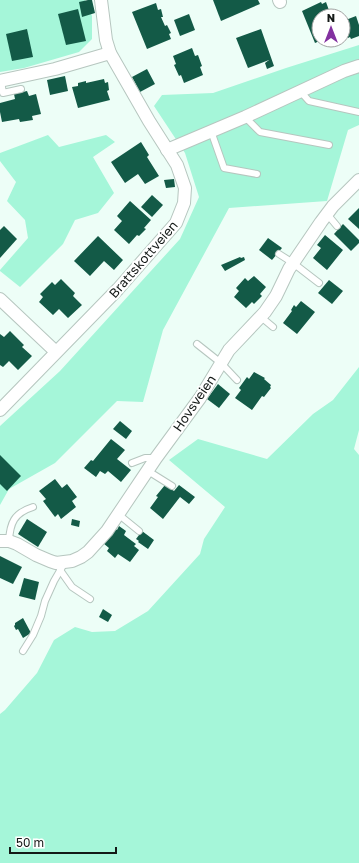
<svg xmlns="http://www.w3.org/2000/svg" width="359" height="863" viewBox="0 0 359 863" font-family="'Golos Text',sans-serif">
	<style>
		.green { fill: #a5f6d9 }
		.building { fill: #135a47 }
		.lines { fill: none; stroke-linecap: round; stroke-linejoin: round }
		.lane-casing { stroke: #b6c6bf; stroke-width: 8 }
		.street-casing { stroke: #b6c6bf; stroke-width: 14 }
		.lane { stroke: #fff; stroke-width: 6 }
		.street { stroke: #fff; stroke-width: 12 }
		.labels { text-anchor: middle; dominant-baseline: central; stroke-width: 4; stroke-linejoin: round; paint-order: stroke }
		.street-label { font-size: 13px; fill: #141917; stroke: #fff }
	</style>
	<rect width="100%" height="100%" fill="#edfef7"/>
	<g class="green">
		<path d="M0 0H85L92 16V39L79 52 24 68 0 72Z"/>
		<path d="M359 45V125L348 130 327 201 229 208 163 330 143 402 117 401 55 463 9 489 0 505V426L60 371 180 239 199 197 185 153 154 106 162 95 213 93 286 68Z"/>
		<path d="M48 135 59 147 106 135 115 142 93 157 114 193 98 213 75 220 63 244 20 287 0 271V270L28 238 25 220 7 201 16 182 0 161V153Z"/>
		<path d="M359 367V430L354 449 359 455V863H0V714L5 710 37 673 54 640 75 627 92 632 115 631 148 611 200 554 204 539 225 507 169 460 198 439 267 459 313 414 333 400Z"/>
	</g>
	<g class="building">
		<path d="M88 0H92L95 13 82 17 79 2Z"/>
		<path d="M213 0H258L260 4 221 21Z"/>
		<path d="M321 2 322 4 326 2 331 16H319V40H322L315 43 302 11Z"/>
		<path d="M156 3 158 10 161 9 163 17H161L165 26 167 25 171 33 169 34 171 39 147 49 132 12Z"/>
		<path d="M78 9 86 41 66 45 58 14Z"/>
		<path d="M189 14 195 30 180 36 174 20Z"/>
		<path d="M356 16 359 25V36L351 39 350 37 348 38 343 25V21Z"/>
		<path d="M27 29 33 57 12 61 6 34Z"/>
		<path d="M261 29 274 66 267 69 265 63 269 60 248 68 236 38Z"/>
		<path d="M192 48 195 56 198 55 202 66 200 67 203 75 184 83 181 75 179 76 174 65 176 64 173 56Z"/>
		<path d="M147 69 155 84 140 92 132 77Z"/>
		<path d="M65 76 68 91 50 95 47 80Z"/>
		<path d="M104 79 105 83 108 82 109 90 107 91 110 100 78 108 72 87 78 86V83L86 81V83Z"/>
		<path d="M27 91 29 96 36 94 41 114 32 116 33 120 20 122 19 119 2 122 0 112V103L15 99 14 94Z"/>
		<path d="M141 142 149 155 147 157 159 176 145 184 138 174 125 183 111 162Z"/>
		<path d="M174 179 175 187 166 188 164 180Z"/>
		<path d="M152 195 163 205 152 217 141 207Z"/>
		<path d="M130 201 151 220 144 228 146 229 139 236 137 235 129 244 114 230 122 221 117 216Z"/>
		<path d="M359 208V229L348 219Z"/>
		<path d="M343 224 359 240V243L351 251 334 234Z"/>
		<path d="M4 226 17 239 0 258V230Z"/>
		<path d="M325 235 343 250 327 270 313 258 321 248 317 245Z"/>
		<path d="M98 236 123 260 114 270 104 261 90 276 74 261Z"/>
		<path d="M268 238 282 248 272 260 259 250Z"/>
		<path d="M240 257 241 258 244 257 245 260 225 271 221 265Z"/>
		<path d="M254 276 266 287 260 294 262 296 254 304 252 302 246 308 234 297 239 291 236 288 245 278 248 281Z"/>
		<path d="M61 279 75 293 73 296 82 305 68 318 59 309 53 315 39 302 43 297 40 294 52 282 55 285Z"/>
		<path d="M329 280 343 291 332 304 318 293Z"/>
		<path d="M301 301 315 312 297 334 283 323 292 311 291 310 294 305 296 307Z"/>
		<path d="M10 331 24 345 22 347 32 356 18 370 9 361 3 367 0 365V334L4 337Z"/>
		<path d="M254 372 265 378 264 379 271 385 270 387 271 388 264 397 262 396 252 410 235 398 241 390 239 388 247 377 249 379Z"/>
		<path d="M218 384 230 394 219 408 207 399Z"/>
		<path d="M120 421 132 431 126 439 113 429Z"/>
		<path d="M111 439 125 450 117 459 131 470 121 482 108 471 105 474 100 471 96 477 84 468 91 460 93 461Z"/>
		<path d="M0 455 21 476 7 491 0 484Z"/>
		<path d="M55 479 62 488 67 484 77 497 72 501 76 507 61 519 58 514 55 517 43 501 46 499 39 491Z"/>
		<path d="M165 485 174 491 179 485 195 497 189 504 180 497 163 519 150 508 158 497 156 496Z"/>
		<path d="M27 519 47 532 38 547 18 534Z"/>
		<path d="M72 519 80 521 79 527 71 525Z"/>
		<path d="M119 526 126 531 124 535 136 544 134 546 139 550 130 562 118 554 115 558 107 551 109 548 103 543 114 528 117 530Z"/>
		<path d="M142 531 154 540 148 549 138 542 139 541 136 539Z"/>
		<path d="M0 556 22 567 13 584 0 578Z"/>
		<path d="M24 578 39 582 35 600 19 596Z"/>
		<path d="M103 609 112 615 108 622 99 617Z"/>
		<path d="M23 618 31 633 23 638 18 629 16 630 14 626 15 625V623Z"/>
	</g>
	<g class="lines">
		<defs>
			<g id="lane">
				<path d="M1 81 3 93 21 89"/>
				<path d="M300 91 309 101 359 112"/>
				<path d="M245 117 260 132 329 145"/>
				<path d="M211 131 224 168 257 174"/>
				<path d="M327 214 337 226"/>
				<path d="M279 254 293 263 319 283"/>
				<path d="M261 317 273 327"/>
				<path d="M197 344 221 363 237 380"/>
				<path d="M132 463 145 458H156"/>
				<path d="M148 471 172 486"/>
				<path d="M118 514 139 531"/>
				<path d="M9 541C10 523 14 513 33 507"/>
				<path d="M60 570 72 587 90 599"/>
				<path d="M23 651 33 635 41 616 45 601 54 581 65 562"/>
			</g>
			<g id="street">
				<path d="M279 0 280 2"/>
				<path d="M0 81 55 69 110 53"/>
				<path d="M167 150 245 117 344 71 359 66"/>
				<path d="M0 299 56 352"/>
				<path d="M0 410 118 289 176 223 184 203 185 188 177 165 149 121 110 53 106 40 101 0"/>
				<path d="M0 541H9L17 544 36 555 50 561 56 563 72 561 81 557 88 552 107 531 156 458 200 398 229 350 265 312 276 296 289 269 321 222 333 206 359 180"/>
			</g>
		</defs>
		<use href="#lane" class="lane-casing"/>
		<use href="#street" class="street-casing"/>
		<use href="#lane" class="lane"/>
		<use href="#street" class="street"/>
	</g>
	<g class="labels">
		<g class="street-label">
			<text transform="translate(143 259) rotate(-49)">Brattskottveien</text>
			<text transform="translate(194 403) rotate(-56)">Hovsveien</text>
		</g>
	</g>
	<g transform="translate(331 28)"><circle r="19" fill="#ffffff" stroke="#a1a3a2"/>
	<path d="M0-3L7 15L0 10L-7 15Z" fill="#8331a0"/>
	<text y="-6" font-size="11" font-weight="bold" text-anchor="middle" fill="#141917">N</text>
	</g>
	<path d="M10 847v6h106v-6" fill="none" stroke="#141917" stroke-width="2"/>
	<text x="16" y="847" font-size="12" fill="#141917" stroke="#ffffff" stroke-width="3" paint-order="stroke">50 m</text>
</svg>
